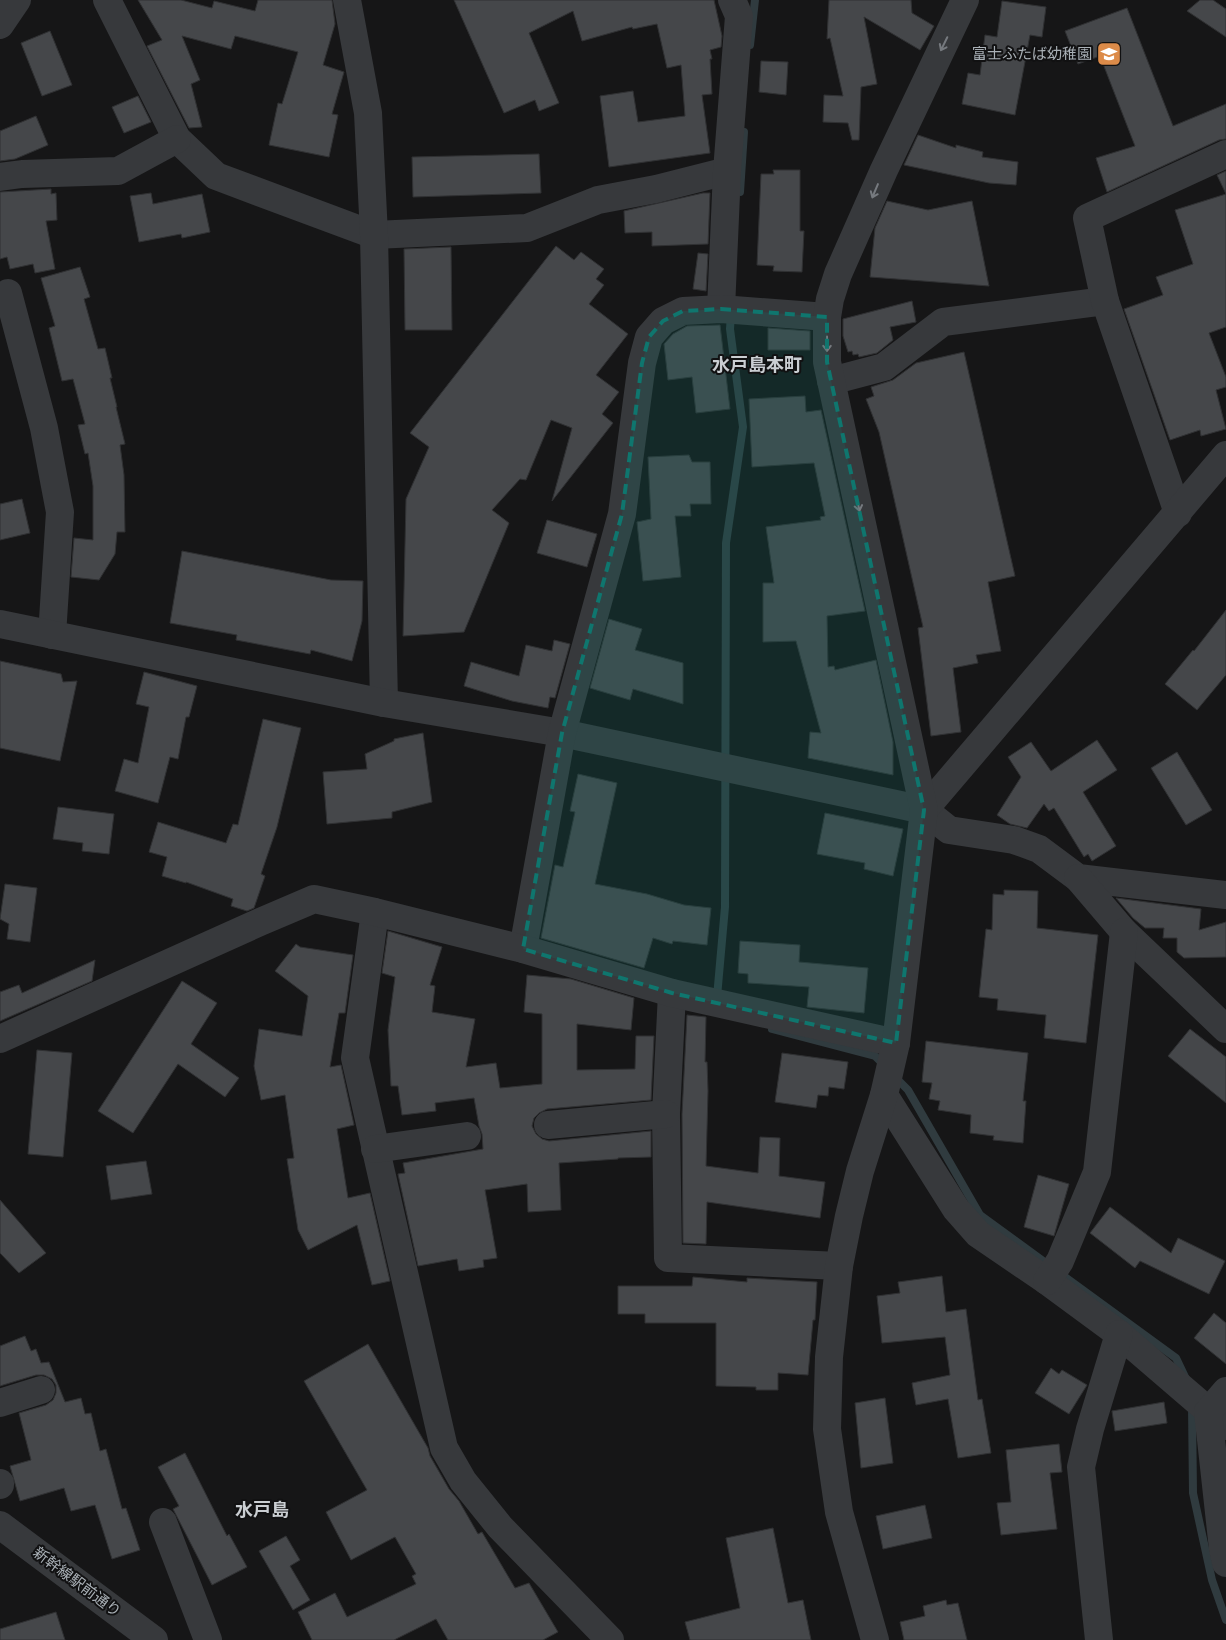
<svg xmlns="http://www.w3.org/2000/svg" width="1226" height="1640" viewBox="0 0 1226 1640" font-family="Signika,'Noto Sans JP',sans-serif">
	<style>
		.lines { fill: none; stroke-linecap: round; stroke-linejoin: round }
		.stream { stroke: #303b3f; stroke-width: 8 }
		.building { fill: #45474a; stroke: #303133 }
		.minor { stroke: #37393c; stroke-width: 28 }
		.oneway { stroke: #767a7f }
		.marked { fill: #0f766e; fill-opacity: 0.2; stroke: #0f766e; stroke-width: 4; stroke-dasharray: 10 6; stroke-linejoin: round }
		.labels { text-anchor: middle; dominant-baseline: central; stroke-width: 4; stroke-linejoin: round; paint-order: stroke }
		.poi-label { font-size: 15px; fill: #a9b0b6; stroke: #111112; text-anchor: end }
		.street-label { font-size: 15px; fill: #a9b0b6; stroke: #111112 }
		.quarter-label { font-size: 18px; font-weight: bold; fill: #caced2; stroke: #111112 }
	</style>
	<rect width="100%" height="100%" fill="#161617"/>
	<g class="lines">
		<g class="stream">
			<path d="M750 45 755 0"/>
			<path d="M740 192 744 132"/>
			<path d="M717 997 725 907 726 543 743 427 730 329 731 314"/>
			<path d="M772 1029 875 1056 885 1066"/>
			<path d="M895 1077 908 1090 980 1215 1176 1358 1186 1379"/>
			<path d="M1192 1406 1193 1493 1212 1580 1226 1620"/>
		</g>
	</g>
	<g class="building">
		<path d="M138 0H181L212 8 214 1 255 11 258 0H332L335 24 323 65 344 72 332 114 338 115 329 157 269 145 278 103 282 104 298 52 235 36 231 49 182 36 200 80 191 84 202 127 189 128 147 46 162 40Z"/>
		<path d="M454 0H714L722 36 721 47 710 50 712 59H710L712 94 702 95 710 153 609 167 600 96 633 91 638 122 685 116 681 65 667 68 657 24 633 29 632 27 582 41 573 11 529 33 559 103 539 111 535 100 504 113Z"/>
		<path d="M829 0H911L912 13 934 26 920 50 864 17 877 84 861 87 859 140H852L848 123 823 122 824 95 843 96 830 38 827 39Z"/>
		<path d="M1200 0H1213L1226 9V37L1187 11Z"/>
		<path d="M1002 1 1046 7 1042 37 1030 35 1015 115 962 104 968 73 980 75 985 35 997 37Z"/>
		<path d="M1127 8 1173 126 1226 104V139L1219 140 1107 192 1096 158 1135 146 1100 56 1078 64 1065 31Z"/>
		<path d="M50 31 72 85 42 96 21 43Z"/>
		<path d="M761 61 788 62 786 95 759 92Z"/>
		<path d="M138 96 151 122 124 133 112 107Z"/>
		<path d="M36 116 48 145 15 159 0 161V131Z"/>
		<path d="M918 135 956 148V145L983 152 982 157 1018 162 1016 185 989 183 904 165Z"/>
		<path d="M539 154 541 193 413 197 412 157Z"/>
		<path d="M773 170H800V231H804L802 272 773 271 774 266 757 265 761 174H774Z"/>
		<path d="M1226 171V327L1209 333 1226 377V387L1216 390 1226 429 1201 436 1200 430 1170 440 1124 309 1163 295 1156 277 1193 264 1175 210 1226 194 1217 175Z"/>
		<path d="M51 189V194L56 193 57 220 46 221 55 269 35 273 33 264 10 269 7 257 0 259V192Z"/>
		<path d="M151 193 153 204 202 194 210 232 182 238 181 234 139 242 130 196Z"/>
		<path d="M703 193H710L708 244 652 246V232L625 233 624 211Z"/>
		<path d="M887 201 928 210 972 201 989 286 870 277 875 228Z"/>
		<path d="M556 246 574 260 581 252 604 269 596 279 604 285 589 304 628 334 596 375 619 392 602 414 613 423 552 501 572 428 551 420 526 480 520 479 492 510 509 523 464 632 403 636 406 499 429 447 410 433Z"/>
		<path d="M451 247 452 330H405L404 249Z"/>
		<path d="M698 253 708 254 706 291 693 289Z"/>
		<path d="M80 267 90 297 84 299 98 349 105 348 112 378H110L117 407H116L125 444 120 445 124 475 125 532H117L115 554 99 580 71 577 74 538 93 540V486L88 453 85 454 78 425 85 424 73 379 62 381 49 328 55 326 41 278Z"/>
		<path d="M912 301 916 322 890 327 893 340 877 353 859 357 858 354 853 355 852 351 848 352 843 336V319Z"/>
		<path d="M720 325 730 409 696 413 692 377 668 380 664 344 673 334 687 326Z"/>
		<path d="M768 328 810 331V350H768Z"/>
		<path d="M964 352 1015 576 988 582 1001 651 976 655 978 663 953 668 961 732 931 736 918 628 923 627 879 432 866 399 874 396 871 387 893 380 916 363Z"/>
		<path d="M805 396 806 412 821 410 865 611 827 616 828 667 834 666 835 670 876 660 893 742V775L808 758 810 732 821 733 796 641 763 642V583H774L766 527 821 520 820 517 825 516 814 463 752 467 749 399Z"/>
		<path d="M689 455 692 462H710L711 504H690L691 516H675L681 577 643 581 637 522 651 519 648 457Z"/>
		<path d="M22 499 30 533 0 540V504Z"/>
		<path d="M547 520 597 534 587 567 537 553Z"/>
		<path d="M182 551 331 580 363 581 362 621 352 661 311 650 310 654 236 640 237 635 170 623Z"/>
		<path d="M1226 610V675L1197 710 1165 684 1193 650 1194 651Z"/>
		<path d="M609 619 642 629 635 650 683 663V704L633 689 630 700 590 688Z"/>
		<path d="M554 640 570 644 555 698 550 697 548 708 512 701 464 686 471 662 519 676 526 645 552 651Z"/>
		<path d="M0 661 61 674 63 682 77 681 60 761 0 748Z"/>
		<path d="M144 672 197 686 189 717H186L178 759 170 757 158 803 115 791 124 759 138 763 149 707 136 704Z"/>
		<path d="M263 719 301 728 277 827 261 874 265 876 254 908 247 911 231 906 233 899 186 882V883L162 876 167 857 149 852 158 822 226 843 233 824 238 825Z"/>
		<path d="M423 733 432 802 392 812V818L327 824 323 772 367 769 365 754 394 741V739Z"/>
		<path d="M1097 740 1117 770 1083 792 1116 846 1092 861 1088 854 1084 857 1054 808 1049 811 1044 804 1027 828 1010 824 997 815 1021 777 1008 757 1031 742 1051 771Z"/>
		<path d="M1177 752 1212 810 1186 825 1151 768Z"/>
		<path d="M578 774 617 783 595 884 647 894 684 905 711 908 707 945 673 941 672 944 653 938 644 968 541 938 555 865 563 867 575 812 570 811Z"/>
		<path d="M58 807 114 814 109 854 82 851 83 843 53 839Z"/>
		<path d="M825 813 903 829 893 876 864 869 865 863 817 854Z"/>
		<path d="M5 884 37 888 30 942 7 939 9 924 0 919Z"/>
		<path d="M1004 890 1038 891 1037 928 1098 935 1086 1043 1044 1038 1046 1015 997 1010 998 999 979 997 986 929 992 930 993 894 1004 895Z"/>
		<path d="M1116 898 1201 909 1199 930 1226 922V957L1184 958 1177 952V938H1163L1164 928H1145L1133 918Z"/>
		<path d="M388 931 442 947 430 985 435 986 432 1012 475 1019 466 1067 496 1063 500 1088 542 1084V1014L524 1012 527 975 571 979 634 998 631 1030 577 1024V1070L635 1069 636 1036H654L651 1100 547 1109 539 1113 534 1118 532 1126 536 1134 542 1139 549 1141 651 1131V1157L618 1158V1159L559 1163 561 1210 528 1212 527 1184 485 1190 497 1258 483 1260 484 1267 459 1271 457 1259 418 1266 398 1174 405 1173 403 1163 483 1149 482 1134 479 1126 474 1098 435 1103 436 1111 402 1115 398 1086H391L388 1030 395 977 382 973Z"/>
		<path d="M740 941 800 945 799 962 868 968 864 1013 807 1007 809 987 748 983V974L738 973Z"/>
		<path d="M296 944 300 947 353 955 345 1013H339L330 1067 341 1065 354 1125 337 1129 348 1198 370 1193 390 1281 372 1285 357 1225 308 1250 298 1230 287 1159 294 1158 285 1095 261 1100 254 1066 259 1029 302 1036 308 996 275 971Z"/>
		<path d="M95 960 92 981 0 1021V992L19 985 22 993Z"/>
		<path d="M182 981 217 1003 191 1044 239 1078 225 1097 178 1064 133 1133 98 1111Z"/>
		<path d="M687 1015 706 1017 705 1062H707L708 1091 706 1166 758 1173 760 1137 780 1138 779 1176 825 1182 820 1218 707 1202 706 1244 683 1243 682 1114Z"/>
		<path d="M1190 1029 1226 1057V1103L1168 1056Z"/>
		<path d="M926 1041 1028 1053 1023 1101H1026L1023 1143 993 1140 994 1136 970 1133 971 1115 938 1110 940 1101 929 1099 932 1083 922 1082Z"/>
		<path d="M37 1050 72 1053 63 1157 28 1154Z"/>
		<path d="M782 1053 848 1062 844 1089 829 1087 828 1096 818 1095 816 1108 775 1102Z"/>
		<path d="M146 1161 152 1194 111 1200 106 1166Z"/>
		<path d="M1038 1175 1069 1184 1054 1236 1024 1227Z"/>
		<path d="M0 1200 46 1253 19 1273 0 1253Z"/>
		<path d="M1110 1207 1171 1253 1178 1238 1225 1261 1209 1294 1140 1261 1135 1268 1090 1233Z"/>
		<path d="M942 1276 946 1312 966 1309 978 1400 982 1399 991 1453 958 1458 948 1399 916 1405 912 1383 950 1375 945 1337 882 1343 877 1296 900 1293 898 1282Z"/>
		<path d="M693 1277 747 1282V1278L817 1282 815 1320H813L808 1375 778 1373V1390H756V1387L716 1386V1323H645V1314H618V1286H692Z"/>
		<path d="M1214 1313 1226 1323V1364L1194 1338Z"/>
		<path d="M25 1336 31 1351 36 1349 41 1363 49 1362 65 1402 81 1398 85 1414 91 1413 100 1451 106 1449 122 1509 126 1508 140 1550 112 1559 95 1505 71 1511 64 1488 20 1501 10 1466 31 1460 19 1413 46 1405 53 1400 56 1393V1385L52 1379 44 1375H36L0 1386V1346Z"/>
		<path d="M368 1344 428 1448 430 1456 449 1489 459 1501 478 1534 482 1532 515 1588 529 1583 558 1632 543 1640H448L436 1619 394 1640H312L298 1612 335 1593 347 1617 416 1584 412 1576 416 1574 395 1537 351 1560 326 1512 367 1490 304 1381Z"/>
		<path d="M1051 1368 1059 1374 1062 1370 1087 1385 1069 1414 1035 1393Z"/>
		<path d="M885 1398 893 1463 861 1468 855 1403Z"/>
		<path d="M1164 1402 1167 1423 1115 1431 1112 1411Z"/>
		<path d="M1059 1444 1062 1472 1050 1473 1057 1529 1001 1535 997 1503 1011 1502 1006 1450Z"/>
		<path d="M185 1453 227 1536 229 1534 247 1567 212 1585 173 1509 179 1506 158 1467Z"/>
		<path d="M925 1505 932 1538 883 1549 876 1516Z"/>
		<path d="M773 1528 788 1603 803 1600 811 1640H690L685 1622 740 1608 726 1538Z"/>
		<path d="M286 1536 300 1560 290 1566 310 1600 293 1610 259 1551Z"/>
		<path d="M946 1600 947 1605 958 1603 967 1640H904L900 1622 925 1616 923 1606Z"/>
		<path d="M56 1612 65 1640H0V1629Z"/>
	</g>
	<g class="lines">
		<g class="minor">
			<path d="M107 0 177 139 216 176 374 235 527 228 598 200 656 189 727 171"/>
			<path d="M347 0 368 113 374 235 384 703"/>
			<path d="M0 25 17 0"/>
			<path d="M0 177 22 174 118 171 177 139"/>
			<path d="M8 293 44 428 60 512 52 635"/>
			<path d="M721 309 727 171 739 16 732 0"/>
			<path d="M831 381 884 367 943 322 1105 301"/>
			<path d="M1178 513 1105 301 1087 218 1226 154"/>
			<path d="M0 624 384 703 562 733 924 810 949 830 1014 840 1039 849 1078 878 1226 895"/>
			<path d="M924 810 1226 455"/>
			<path d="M1078 878 1124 932 1226 1029"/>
			<path d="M375 912 355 1058 444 1448 463 1481 500 1527 610 1640"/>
			<path d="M523 949 562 733 622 514 642 363 649 337 663 321 683 311 721 309 827 317"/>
			<path d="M672 993 666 1114 668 1258 839 1266"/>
			<path d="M0 1039 260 922 314 899 375 912 523 949 672 993 896 1043"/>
			<path d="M884 1095 956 1209 978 1234 1047 1281 1119 1334 1226 1426"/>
			<path d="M548 1125 666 1114"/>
			<path d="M375 1149 467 1136"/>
			<path d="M1047 1281 1060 1261 1097 1172 1124 932"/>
			<path d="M1226 1391 1208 1412 1223 1549 1226 1563"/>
			<path d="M0 1403 41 1390"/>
			<path d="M0 1483V1485"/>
			<path d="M163 1522 208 1640"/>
			<path d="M0 1525 154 1640"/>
			<path d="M875 1640 839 1512 827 1429 829 1357 839 1266 849 1216 860 1171 884 1095 896 1043 924 810 827 362V317L830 299 838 274 884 170 965 0"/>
			<path d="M1099 1640 1081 1467 1090 1429 1119 1334"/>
		</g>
	</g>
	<defs><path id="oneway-shaft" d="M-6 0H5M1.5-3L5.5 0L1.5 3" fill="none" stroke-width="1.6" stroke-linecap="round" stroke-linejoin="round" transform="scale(1.25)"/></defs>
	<g class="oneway">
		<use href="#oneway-shaft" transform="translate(944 44) rotate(116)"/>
		<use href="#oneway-shaft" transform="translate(875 191) rotate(113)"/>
		<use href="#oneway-shaft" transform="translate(827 344) rotate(90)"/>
		<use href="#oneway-shaft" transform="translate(858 504) rotate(78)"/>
	</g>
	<path class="marked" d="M721 309 827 317V362L924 810 896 1043 672 993 523 949 562 733 622 514 642 363 649 337 663 321 683 311Z"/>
	<defs>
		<symbol id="school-square" viewBox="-11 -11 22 22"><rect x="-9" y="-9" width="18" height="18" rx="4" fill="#dc8b49" stroke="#111112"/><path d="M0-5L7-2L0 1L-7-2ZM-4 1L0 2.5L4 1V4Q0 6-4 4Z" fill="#fff"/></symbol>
	</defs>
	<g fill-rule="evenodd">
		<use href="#school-square" x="1095" y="40" width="28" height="28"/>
	</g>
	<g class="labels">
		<g class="poi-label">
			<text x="1092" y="54">富士ふたば幼稚園</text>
		</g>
		<g class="street-label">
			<text transform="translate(77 1582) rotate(37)">新幹線駅前通り</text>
		</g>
		<g class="quarter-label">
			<text x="757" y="365">水戸島本町</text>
			<text x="262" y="1510">水戸島</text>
		</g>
	</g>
</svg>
